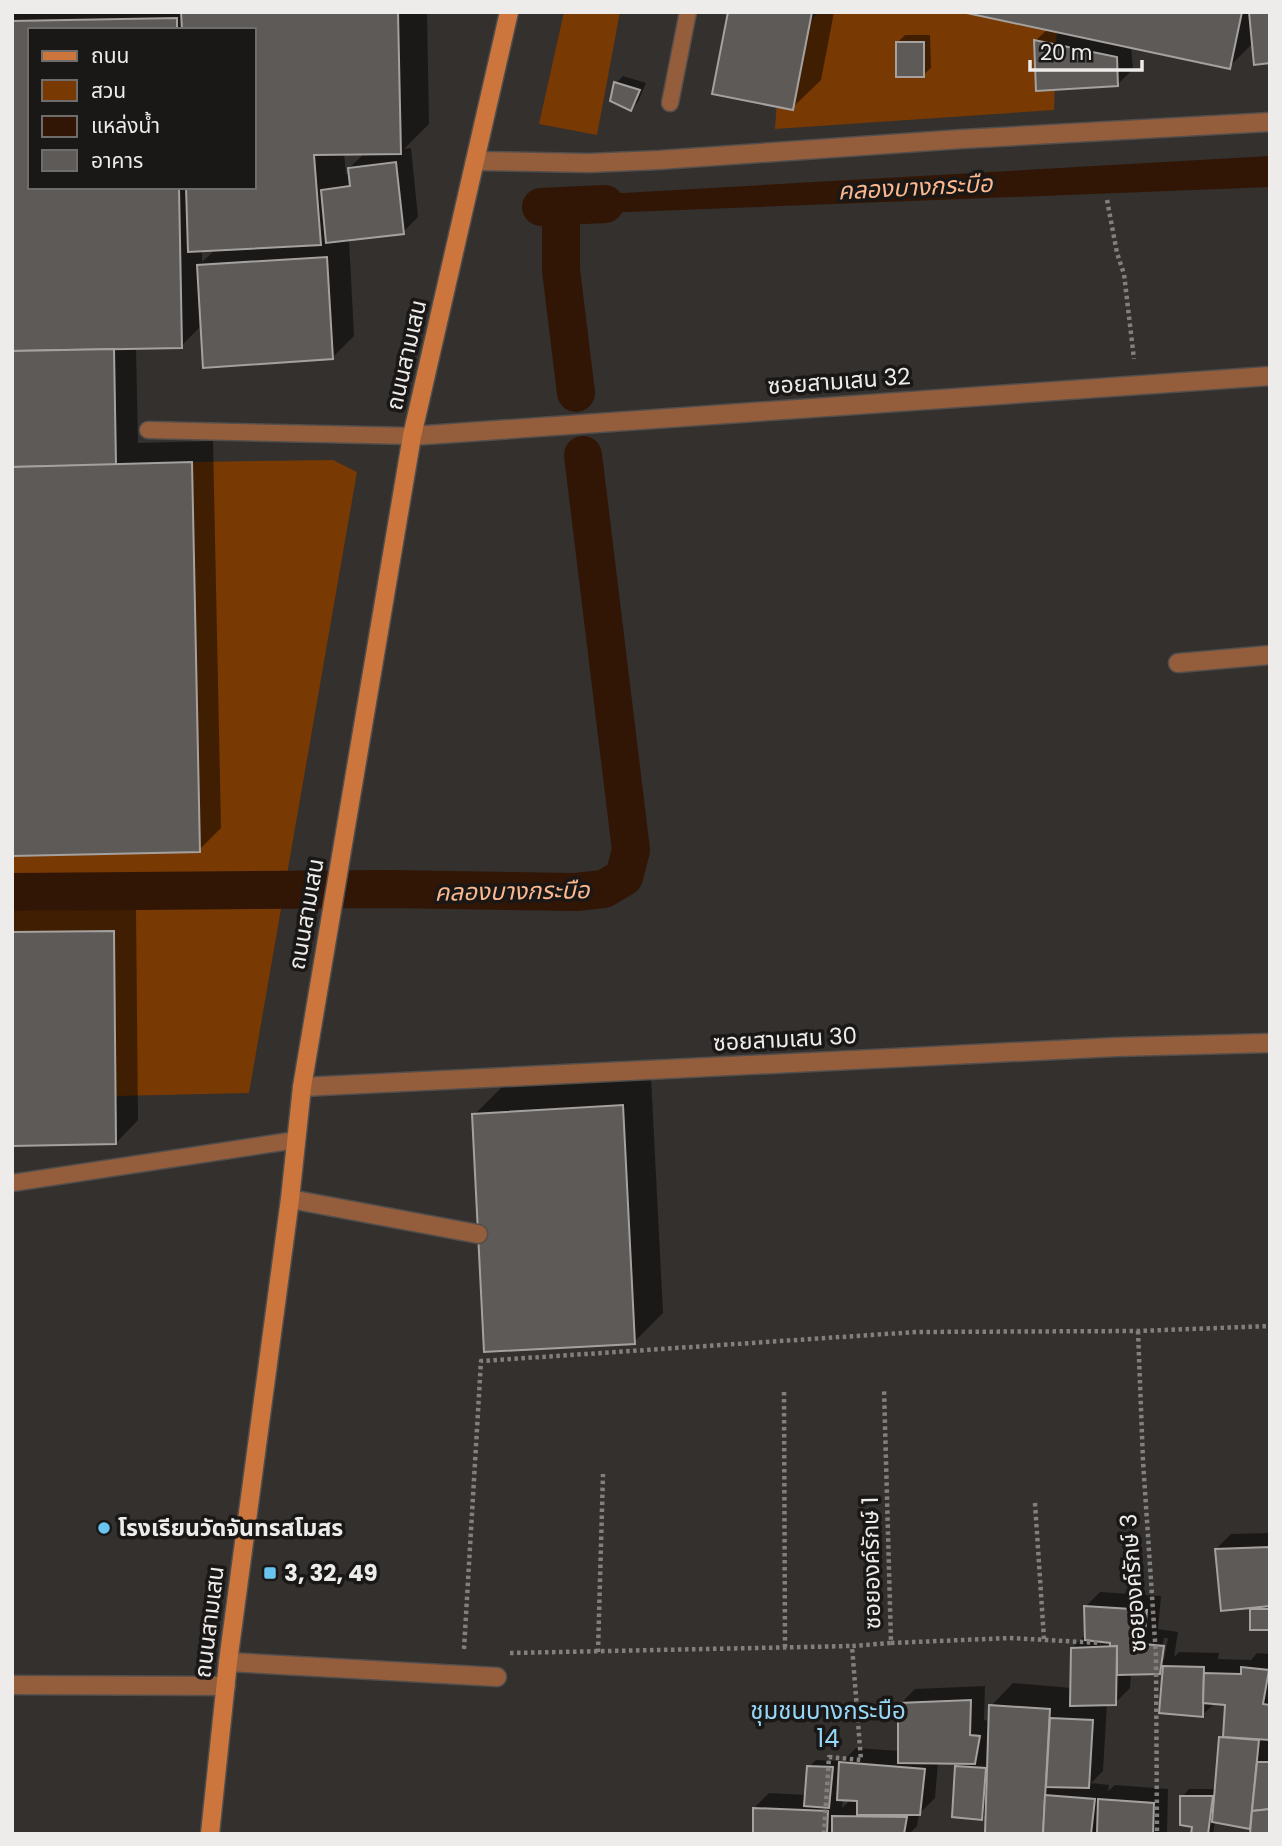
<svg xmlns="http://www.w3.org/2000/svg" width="1282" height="1846" viewBox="0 0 1282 1846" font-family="Poppins,'Noto Sans Thai',sans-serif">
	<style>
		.green { fill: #793903 }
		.water { fill: #311605 }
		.shadow { fill: #0007; fill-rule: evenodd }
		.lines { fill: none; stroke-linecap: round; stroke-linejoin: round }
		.canal { stroke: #311605; stroke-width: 38 }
		.building { fill: #5e5a58; stroke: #a5a19e; stroke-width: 2 }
		.service-casing { stroke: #514e4c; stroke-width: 19 }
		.minor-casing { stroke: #514e4c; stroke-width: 21 }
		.secondary-casing { stroke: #514e4c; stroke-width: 21 }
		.path { stroke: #82807e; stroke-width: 4.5; stroke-dasharray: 3.5 3.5; stroke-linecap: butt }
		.service { stroke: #945e3d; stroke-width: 16 }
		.minor { stroke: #945e3d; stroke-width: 18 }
		.secondary { stroke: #cc763d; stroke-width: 18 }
		.poi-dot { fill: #69c4f0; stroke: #1a1817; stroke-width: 2.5 }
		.labels { text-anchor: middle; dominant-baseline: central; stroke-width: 7; stroke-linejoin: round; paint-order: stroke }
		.street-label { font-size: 23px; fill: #eeeceb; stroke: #1a1817 }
		.poi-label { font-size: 23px; font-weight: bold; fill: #eeeceb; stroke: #1a1817; text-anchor: start }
		.water-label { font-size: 24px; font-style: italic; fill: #fbb78e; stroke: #1a1817 }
		.neighbourhood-label { font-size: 24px; fill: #96d6f7; stroke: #1a1817 }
	</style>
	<rect width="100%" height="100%" fill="#33302e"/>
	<g class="green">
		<path d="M564 12H620L597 135 539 124Z"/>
		<path d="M818 12H1009L1057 21 1054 110 775 129 780 59Z"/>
		<path d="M333 460 357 472 249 1093 116 1096 12 1021V856L199 852 192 462Z"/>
	</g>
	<path class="water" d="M1270 156V187L550 215 553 197Z"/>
	<g class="shadow">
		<path d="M12 12H427L429 124 404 149 411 148 418 217 403 232 349 239 354 336 332 358 202 325 181 346 136 347 138 443 213 441 221 828 199 850 12 854ZM30 30H254V187H30ZM344 153H365L349 168 350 174H346ZM216 249 202 262V250Z"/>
		<path d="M730 12H834L821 80 792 108Z"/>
		<path d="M971 12H1270L1254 42 1229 67 1131 46 1133 69 1118 84 1035 41 1048 29Z"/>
		<path d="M905 35H930L931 68 923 75 897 43Z"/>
		<path d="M623 76 646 83 638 102 631 109 616 83Z"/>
		<path d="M136 909 138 1120 116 1143 12 1144V911Z"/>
		<path d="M651 1077 663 1313 634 1342 474 1115 503 1086Z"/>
		<path d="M1270 1533V1629L1252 1610 1256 1605 1216 1549 1231 1534Z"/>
		<path d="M1100 1592 1161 1596 1158 1629 1178 1632 1174 1657 1179 1652 1219 1653 1218 1659 1251 1660 1257 1653 1270 1654V1834L1252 1827 1215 1821 1213 1834H1193L1194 1825 1182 1797 1189 1789H1216L1220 1737 1225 1733 1226 1703H1215L1202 1715 1164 1667 1159 1672 1131 1673 1130 1688 1115 1703H1107L1103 1771 1091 1783 1109 1785 1108 1791 1115 1785 1168 1789 1167 1834H950L987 1833V1813L982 1818 957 1767 962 1762H938L935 1798 919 1814 917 1826 909 1834H833V1830L829 1834H764L754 1808 769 1793 807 1795 809 1767 816 1760 839 1761V1765L856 1748 900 1751V1704L915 1689 985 1686 984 1720 990 1721 991 1706 1013 1683 1072 1688V1648L1086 1634 1085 1607ZM1164 1638H1168L1164 1660H1160ZM843 1799H851L842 1808Z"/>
	</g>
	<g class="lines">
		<g class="canal">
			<path d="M541 207 605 204"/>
			<path d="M561 207V270L576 393"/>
			<path d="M12 892 390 889 575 892 604 889 624 877 631 850 583 455"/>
		</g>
	</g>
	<g class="building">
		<path d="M181 12H398L401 154 314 155 321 245 188 252 186 187H254V30H182Z"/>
		<path d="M728 12H812L793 110 712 94Z"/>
		<path d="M962 12H1242L1230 69Z"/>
		<path d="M1249 12H1270V63L1254 65Z"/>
		<path d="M177 18V30H30V187H179L182 348 12 351V21Z"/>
		<path d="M1034 40 1117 57 1118 86 1036 91Z"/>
		<rect x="896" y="42" width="28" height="35"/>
		<path d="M614 82 640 90 631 111 610 101Z"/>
		<path d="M396 162 404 234 326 243 321 190 350 186 348 168Z"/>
		<path d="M327 257 333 359 203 368 197 265Z"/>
		<path d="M114 349 116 465 12 467V351Z"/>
		<path d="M192 462 200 852 12 856V467Z"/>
		<path d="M114 931 116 1144 12 1146V932Z"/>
		<path d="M623 1105 635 1344 484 1352 472 1114Z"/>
		<path d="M1269 1547 1270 1606 1221 1611 1215 1549Z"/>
		<path d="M1084 1606 1147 1610 1144 1644 1164 1646 1160 1674 1117 1675V1646L1110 1647V1643L1085 1640Z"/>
		<rect x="1250" y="1609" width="20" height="21"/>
		<path d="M1117 1646 1116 1705 1070 1706 1071 1648Z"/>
		<path d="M1163 1666 1204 1667 1203 1717 1159 1713Z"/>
		<path d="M1241 1667 1269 1670 1263 1704 1270 1705V1740L1223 1737 1225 1705 1203 1703 1204 1673 1241 1674Z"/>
		<path d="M971 1700 970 1735 980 1736 975 1764 898 1763V1703Z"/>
		<path d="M989 1705 1050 1709 1043 1834H985Z"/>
		<path d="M1050 1718 1093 1720 1089 1788 1046 1787Z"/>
		<path d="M1219 1737 1259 1740 1250 1829 1212 1822Z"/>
		<path d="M839 1762 925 1769 920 1815H857V1801L837 1800Z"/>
		<path d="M1257 1762H1270V1809L1252 1811Z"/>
		<path d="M807 1766 833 1767 829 1808 804 1806Z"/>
		<path d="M955 1766 986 1768 982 1820 952 1817Z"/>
		<path d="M1045 1795 1095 1799 1091 1834H1043Z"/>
		<path d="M1180 1796H1213L1208 1834H1191L1192 1827 1180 1825Z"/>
		<path d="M1098 1799 1154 1803 1153 1834 1097 1833Z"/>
		<path d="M753 1808 828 1811 827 1834H753Z"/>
		<path d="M1270 1809V1834H1250L1252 1811Z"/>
		<path d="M832 1816 907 1817 904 1834H832Z"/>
	</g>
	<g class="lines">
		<defs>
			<g id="service">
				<path d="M670 103 688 12"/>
				<path d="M148 430 412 436"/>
				<path d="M12 1183 296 1140"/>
			</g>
			<g id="minor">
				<path d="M475 161 589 163 659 160 962 139 1270 122"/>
				<path d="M412 436 1270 376"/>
				<path d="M1178 663 1270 655"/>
				<path d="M302 1087 1116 1047 1270 1043"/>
				<path d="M290 1199 478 1234"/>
				<path d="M228 1662 497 1677"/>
				<path d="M12 1685 226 1686"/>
			</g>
			<path id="secondary" d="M210 1834 228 1662 290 1199 302 1087 412 436 509 12"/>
		</defs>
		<use href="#service" class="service-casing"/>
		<use href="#minor" class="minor-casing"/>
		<use href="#secondary" class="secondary-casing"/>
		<g class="path">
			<path d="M1107 200 1117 253 1124 274 1134 359"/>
			<path d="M1138 1331 1143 1461 1156 1656 1157 1834"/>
			<path d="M784 1392 785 1648"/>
			<path d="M1035 1503 1044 1639"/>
			<path d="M891 1643 1010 1638 1101 1643"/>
			<path d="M464 1649 481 1361 916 1332 1138 1331 1270 1326"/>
			<path d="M598 1652 603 1474"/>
			<path d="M510 1653 852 1646"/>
			<path d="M824 1834 829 1757 861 1760 852 1646 891 1643 884 1388"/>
		</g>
		<use href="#service" class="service"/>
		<use href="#minor" class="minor"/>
		<use href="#secondary" class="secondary"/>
	</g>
	<g class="poi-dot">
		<circle cx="104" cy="1528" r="7"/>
		<rect x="263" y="1566" width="14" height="14" rx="3.5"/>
	</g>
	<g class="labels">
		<g class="street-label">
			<text transform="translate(406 355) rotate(-77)">ถนนสามเสน</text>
			<text transform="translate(839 381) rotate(-4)">ซอยสามเสน 32</text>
			<text transform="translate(306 914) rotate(-80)">ถนนสามเสน</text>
			<text transform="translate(785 1039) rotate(-3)">ซอยสามเสน 30</text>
			<text transform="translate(871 1563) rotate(-91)">ซอยองค์รักษ์ 1</text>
			<text transform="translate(1133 1583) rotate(-94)">ซอยองค์รักษ์ 3</text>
			<text transform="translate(209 1622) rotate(-83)">ถนนสามเสน</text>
		</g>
		<g class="poi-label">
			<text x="118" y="1528">โรงเรียนวัดจันทรสโมสร</text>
			<text x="284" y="1573">3, 32, 49</text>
		</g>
		<g class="water-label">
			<text transform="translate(915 187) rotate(-3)">คลองบางกระบือ</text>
			<text transform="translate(512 891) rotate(-1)">คลองบางกระบือ</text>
		</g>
		<g class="neighbourhood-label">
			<text x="828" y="1710">ชุมชนบางกระบือ<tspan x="828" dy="28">14</tspan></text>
		</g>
	</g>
	<rect width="1282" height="1846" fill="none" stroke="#eeeceb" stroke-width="28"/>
	<rect x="28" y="28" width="228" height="161" fill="#1a1817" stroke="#6f6d6c" stroke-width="2"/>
	<rect x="42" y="51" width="35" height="10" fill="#cc763d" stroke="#6f6d6c" stroke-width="2"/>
	<text x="91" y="63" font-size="21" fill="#eeeceb">ถนน</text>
	<rect x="42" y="80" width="35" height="21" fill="#793903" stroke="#6f6d6c" stroke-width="2"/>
	<text x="91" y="98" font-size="21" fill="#eeeceb">สวน</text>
	<rect x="42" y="116" width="35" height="21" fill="#311605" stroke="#6f6d6c" stroke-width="2"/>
	<text x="91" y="133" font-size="21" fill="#eeeceb">แหล่งน้ำ</text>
	<rect x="42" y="150" width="35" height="21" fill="#5e5a58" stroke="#6f6d6c" stroke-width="2"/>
	<text x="91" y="168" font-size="21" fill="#eeeceb">อาคาร</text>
	<path d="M1030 60v10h112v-10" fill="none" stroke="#eeeceb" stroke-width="3.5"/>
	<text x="1040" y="60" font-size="21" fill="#eeeceb" stroke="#1a1817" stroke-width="5" paint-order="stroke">20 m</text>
</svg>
